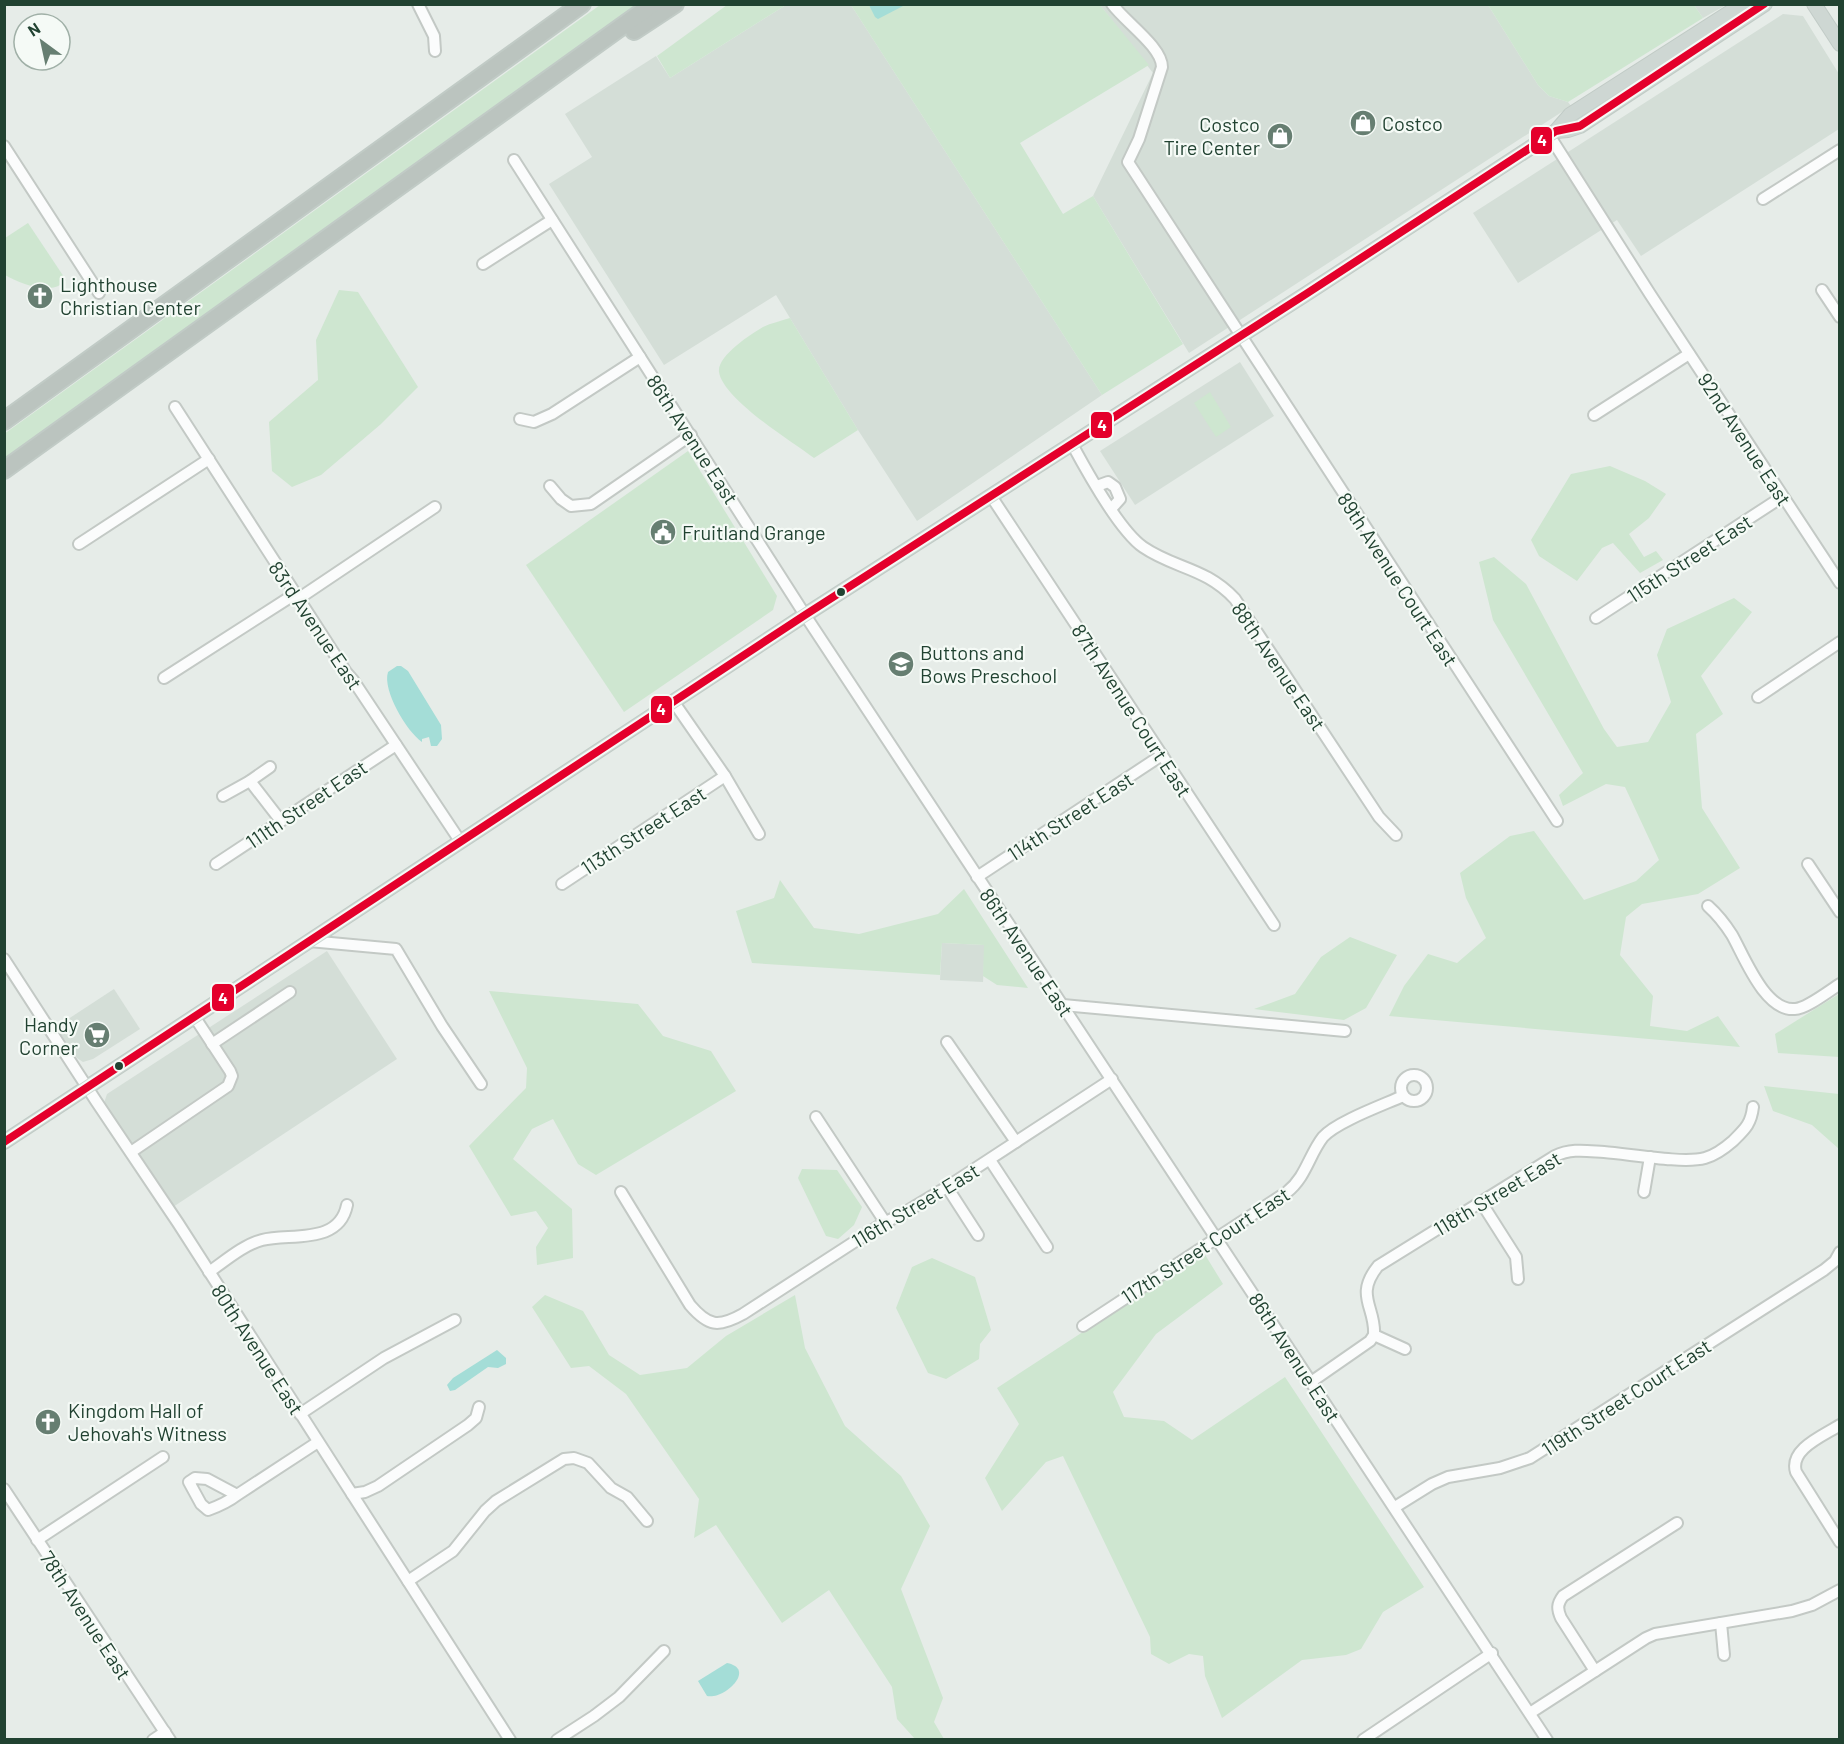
<svg xmlns="http://www.w3.org/2000/svg" width="1844" height="1744" viewBox="0 0 1844 1744" font-family="Barlow,sans-serif">
	<style>
		.built { fill: #d4ded7 }
		.green { fill: #cee6d0 }
		.water { fill: #a4ddd7 }
		.lines { fill: none; stroke-linecap: round; stroke-linejoin: round }
		.minor-casing { stroke: #c3c9c5; stroke-width: 14 }
		.major-casing { stroke: #c1cbc6; stroke-width: 16 }
		.highway-casing { stroke: #c1cbc6; stroke-width: 20 }
		.minor { stroke: #fbfcfc; stroke-width: 10 }
		.major { stroke: #ced7d3; stroke-width: 14 }
		.highway { stroke: #bbc4bf; stroke-width: 16 }
		.bus-1-casing { stroke: #f5faf6; stroke-width: 12 }
		.bus-1 { stroke: #e4002b; stroke-width: 8 }
		.bus-dot { fill: #214231; stroke: #f5faf6; stroke-width: 2 }
		.labels { text-anchor: middle; dominant-baseline: central; stroke-width: 4.5; stroke-linejoin: round; paint-order: stroke }
		.poi-label { font-size: 20px; fill: #214231; stroke: #f5faf6; text-anchor: start }
		.street-label { font-size: 20px; fill: #214231; stroke: #f5faf6 }
		.line-badge { stroke: #f5faf6; stroke-width: 2 }
		.badge-label { font-size: 16px; text-anchor: middle; font-weight: bold; fill: #fff }
	</style>
	<rect width="100%" height="100%" fill="#e6ece8"/>
	<g class="built">
		<path d="M786 5H851L1102 395 917 521 858 430 776 295 664 365 549 184 592 157 565 114 656 56 670 78Z"/>
		<path d="M1100 5H1488L1538 85 1549 96 1568 102 1571 106 1189 353 1093 196 1153 73Z"/>
		<path d="M1694 5H1726L1703 18Z"/>
		<path d="M1783 14 1803 16 1839 74V129L1641 256 1617 220 1518 283 1473 213Z"/>
		<path d="M1240 362 1274 416 1135 505 1100 451Z"/>
		<path d="M942 943 985 945 983 982 940 980Z"/>
		<path d="M327 951 397 1059 173 1207 104 1103 107 1094Z"/>
		<path d="M114 989 140 1029 93 1059 83 1062 77 1058 56 1027Z"/>
	</g>
	<g class="green">
		<path d="M600 5H638L5 460 4 434Z"/>
		<path d="M727 5H786L670 78 657 56Z"/>
		<path d="M851 5H1100L1149 65 1020 143 1063 214 1093 196 1183 344 1102 395Z"/>
		<path d="M1488 5H1694L1703 18 1568 102 1549 96 1538 85Z"/>
		<path d="M28 223 66 280C52 297 21 284 5 275V238Z"/>
		<path d="M339 290 358 292 418 387 381 424 321 475 292 487 272 471 269 422 318 380 316 340Z"/>
		<path d="M790 318 858 430 814 458C791 441 723 399 719 372 717 356 751 334 763 327 771 323 781 321 790 318Z"/>
		<path d="M1210 392 1231 427 1216 437 1194 403Z"/>
		<path d="M688 451 777 596 773 610 624 712 526 565Z"/>
		<path d="M1610 466 1645 481 1666 494 1649 518 1629 534 1644 557 1656 551 1663 560 1640 573 1613 543 1602 548 1577 581 1539 556 1531 540 1571 474Z"/>
		<path d="M1494 557 1526 584 1604 729 1617 747 1648 742 1671 702 1657 655 1667 629 1734 598 1752 612 1701 676 1723 714 1696 734 1702 808 1740 868 1698 894 1642 904 1626 917 1620 955 1653 996 1650 1026 1687 1031 1718 1016 1740 1047 1389 1016 1404 986 1428 954 1457 963 1486 938 1466 898 1460 873 1510 836 1534 831 1584 900 1636 881 1659 860 1625 787 1606 784 1563 806 1559 795 1583 773 1493 620 1479 562Z"/>
		<path d="M780 880 814 928 859 934 938 914 964 889 1028 988 997 985 983 976 984 945 942 943 940 975 752 963 736 911 774 898Z"/>
		<path d="M1350 937 1397 955 1366 1008 1344 1020 1254 1009 1295 994 1321 957Z"/>
		<path d="M489 991 638 1004 663 1036 711 1051 736 1091 596 1175 578 1164 553 1119 532 1129 513 1159 572 1209 573 1258 537 1265 536 1247 548 1228 536 1211 511 1216 469 1146 526 1088 527 1068Z"/>
		<path d="M1839 994V1057L1778 1053 1775 1034Z"/>
		<path d="M1764 1086 1839 1094V1149L1812 1125 1773 1111Z"/>
		<path d="M802 1169 837 1170 862 1207 854 1225 838 1239 826 1236 798 1178Z"/>
		<path d="M1204 1253 1223 1284 1156 1334 1113 1392 1124 1417 1164 1421 1192 1440 1285 1377 1424 1587 1383 1612 1361 1649 1346 1655 1302 1660 1222 1718 1205 1676 1203 1656 1189 1654 1169 1664 1151 1654 1150 1637 1063 1456 1046 1462 1002 1511 985 1478 1019 1424 997 1388Z"/>
		<path d="M932 1258 975 1277 991 1330 980 1344 979 1359 946 1379 928 1373 896 1308 912 1267Z"/>
		<path d="M545 1295 583 1311 609 1355 640 1375 687 1368 726 1336 795 1295 805 1348 845 1426 901 1476 930 1526 901 1589 943 1698 934 1722 944 1739H915L897 1719 892 1687 829 1590 782 1623 716 1525 694 1538 699 1499 626 1394 589 1366 571 1368 532 1307Z"/>
	</g>
	<g class="water">
		<path d="M869 5H905L878 19 875 17Z"/>
		<path d="M397 666H401L408 671 441 725 442 739 437 746H431L429 737 422 739V742C407 732 382 690 388 672Z"/>
		<path d="M497 1350 506 1358V1364L498 1368 488 1367 455 1390 450 1391 447 1385 453 1378Z"/>
		<path d="M727 1663C757 1669 724 1700 707 1696L698 1681Z"/>
	</g>
	<g class="lines">
		<defs>
			<g id="minor">
				<path d="M418 4 434 36 435 51"/>
				<path d="M1112 4C1125 22 1162 47 1162 67L1139 139 1128 162 1557 821"/>
				<path d="M1549 135 1650 294 1840 583"/>
				<path d="M4 146 99 293"/>
				<path d="M514 160 805 615 1547 1740"/>
				<path d="M1763 199 1840 150"/>
				<path d="M483 264 552 220"/>
				<path d="M1822 290 1840 317"/>
				<path d="M175 407 346 672 353 680 460 841"/>
				<path d="M1594 415 1689 354"/>
				<path d="M520 419 534 422 552 414 640 357"/>
				<path d="M1072 444C1086 470 1120 531 1143 547 1175 569 1205 567 1235 599L1379 817 1396 835"/>
				<path d="M550 486 561 499 571 506 591 504 691 435"/>
				<path d="M1097 486 1108 482 1115 487 1120 499 1111 509"/>
				<path d="M991 496 1274 925"/>
				<path d="M79 544 209 459"/>
				<path d="M298 599 435 507"/>
				<path d="M1596 618 1782 497"/>
				<path d="M164 678 295 594"/>
				<path d="M1758 697 1840 642"/>
				<path d="M673 701 725 776 759 834"/>
				<path d="M270 767 250 781 281 821"/>
				<path d="M223 796 250 781"/>
				<path d="M216 864 396 745"/>
				<path d="M1808 864 1840 912"/>
				<path d="M977 877 1162 755"/>
				<path d="M562 884 725 776"/>
				<path d="M1708 906C1718 915 1725 924 1732 935 1744 956 1765 1012 1795 1009 1806 1009 1829 991 1840 984"/>
				<path d="M309 941 396 949 442 1026 481 1084"/>
				<path d="M4 959 96 1101 178 1223 510 1740"/>
				<path d="M1063 1005 1345 1031"/>
				<path d="M947 1042 1016 1142"/>
				<path d="M212 1044 290 992"/>
				<circle cx="1414" cy="1088" r="13"/>
				<path d="M816 1117 885 1222"/>
				<path d="M131 1152 228 1086 232 1076 230 1071 194 1016"/>
				<path d="M990 1160 1047 1247"/>
				<path d="M947 1187 978 1235"/>
				<path d="M621 1192 690 1305C708 1326 718 1328 743 1314L885 1222 899 1216 947 1187 1112 1079"/>
				<path d="M1644 1192 1650 1157"/>
				<path d="M1481 1202 1516 1257 1518 1279"/>
				<path d="M209 1272C225 1261 243 1245 262 1240 291 1233 339 1245 347 1205"/>
				<path d="M1083 1326 1287 1192C1306 1177 1309 1155 1323 1137 1336 1122 1383 1105 1403 1096"/>
				<path d="M1374 1335C1376 1307 1354 1296 1378 1266L1555 1156C1571 1148 1587 1151 1604 1152 1630 1154 1683 1164 1705 1158 1716 1155 1725 1148 1733 1141 1745 1129 1751 1124 1753 1107"/>
				<path d="M1374 1335 1405 1349"/>
				<path d="M1311 1382 1370 1341 1374 1335"/>
				<path d="M300 1414 384 1358 455 1320"/>
				<path d="M1840 1425C1823 1436 1789 1449 1796 1472L1840 1542"/>
				<path d="M4 1489 170 1740"/>
				<path d="M352 1494 365 1492 378 1486 468 1425 476 1418 479 1407"/>
				<path d="M237 1495 207 1479 195 1478 189 1482 201 1504 208 1510C219 1506 228 1502 237 1495L318 1442"/>
				<path d="M1395 1507 1432 1484 1448 1477 1500 1468 1530 1458 1824 1270 1835 1261 1840 1252"/>
				<path d="M37 1540 163 1457"/>
				<path d="M408 1581 453 1551 485 1511 496 1501 564 1459 574 1458 588 1463 611 1488 627 1497 647 1521"/>
				<path d="M1721 1623 1724 1655"/>
				<path d="M1595 1671 1561 1618C1557 1609 1557 1604 1563 1596L1677 1523"/>
				<path d="M1530 1713 1646 1638 1655 1634 1792 1611 1812 1605 1840 1590"/>
				<path d="M153 1740 165 1732"/>
				<path d="M557 1740 594 1716 619 1697 664 1651"/>
				<path d="M1363 1740 1492 1653"/>
			</g>
			<g id="major">
				<path d="M1814 4 1840 44"/>
				<path d="M1556 131 1568 130 1580 126 1765 4"/>
				<path d="M4 1142 805 615 1306 294 1556 131 1570 115 1743 4"/>
			</g>
			<g id="highway">
				<path d="M634 31 675 4"/>
				<path d="M4 421 582 4"/>
				<path d="M4 470 653 4"/>
			</g>
		</defs>
		<use href="#minor" class="minor-casing"/>
		<use href="#major" class="major-casing"/>
		<use href="#highway" class="highway-casing"/>
		<use href="#minor" class="minor"/>
		<use href="#major" class="major"/>
		<use href="#highway" class="highway"/>
		<defs>
			<path id="bus-1" d="M4 1142 805 615 1306 294 1556 131 1580 126 1764 4"/>
		</defs>
		<use href="#bus-1" class="bus-1-casing"/>
		<use href="#bus-1" class="bus-1"/>
	</g>
	<defs>
		<symbol id="shop-disc" viewBox="-11 -11 22 22"><circle r="9.5" fill="#667e71" stroke="#f5faf6"/><path d="M-5-2.5h2.3a2.7 3.5 0 0 1 5.4 0H5L5.5 6h-11ZM-1.5-2.5h3a1.5 2.3 0 0 0-3 0Z" fill="#fff"/></symbol>
		<symbol id="church-disc" viewBox="-11 -11 22 22"><circle r="9.5" fill="#667e71" stroke="#f5faf6"/><path d="M-1.2-6h2.4v3.5h3.3v2.4h-3.3V6h-2.4V-.1h-3.3v-2.4h3.3Z" fill="#fff"/></symbol>
		<symbol id="civic-disc" viewBox="-11 -11 22 22"><circle r="9.5" fill="#667e71" stroke="#f5faf6"/><path d="M-.6-6.5H3V-4.5H.6V-3L4-1V1h2V6H-6V1h2V-1L-.6-3ZM-1.2 2.5V6h2.4V2.5Z" fill="#fff"/></symbol>
		<symbol id="school-disc" viewBox="-11 -11 22 22"><circle r="9.5" fill="#667e71" stroke="#f5faf6"/><path d="M0-5L7-2L0 1L-7-2ZM-4 1L0 2.5L4 1V4Q0 6-4 4Z" fill="#fff"/></symbol>
		<symbol id="supermarket-disc" viewBox="-11 -11 22 22"><circle r="9.5" fill="#667e71" stroke="#f5faf6"/><path d="M-6-5.5h2.5l.6 2H6L4.5 2H-2.5L-4.4-4H-6ZM-1.5 3.2a1.3 1.3 0 1 0 .1 0ZM3 3.2a1.3 1.3 0 1 0 .1 0Z" fill="#fff"/></symbol>
	</defs>
	<g fill-rule="evenodd">
		<use href="#shop-disc" x="1348" y="108" width="30" height="30"/>
		<use href="#shop-disc" x="1265" y="121" width="30" height="30"/>
		<use href="#church-disc" x="25" y="281" width="30" height="30"/>
		<use href="#civic-disc" x="648" y="517" width="30" height="30"/>
		<use href="#school-disc" x="886" y="649" width="30" height="30"/>
		<use href="#supermarket-disc" x="82" y="1020" width="30" height="30"/>
		<use href="#church-disc" x="33" y="1407" width="30" height="30"/>
	</g>
	<g class="bus-dot">
		<circle cx="841" cy="592" r="5"/>
		<circle cx="119" cy="1066" r="5"/>
	</g>
	<g class="labels">
		<g class="poi-label">
			<text x="1382" y="123">Costco</text>
			<text x="1260" y="124" text-anchor="end">Costco<tspan x="1260" dy="23">Tire Center</tspan></text>
			<text x="60" y="284">Lighthouse<tspan x="60" dy="23">Christian Center</tspan></text>
			<text x="682" y="532">Fruitland Grange</text>
			<text x="920" y="652">Buttons and<tspan x="920" dy="23">Bows Preschool</tspan></text>
			<text x="78" y="1024" text-anchor="end">Handy<tspan x="78" dy="23">Corner</tspan></text>
			<text x="68" y="1410">Kingdom Hall of<tspan x="68" dy="23">Jehovah's Witness</tspan></text>
		</g>
		<g class="street-label">
			<text transform="translate(693 439) rotate(57)">86th Avenue East</text>
			<text transform="translate(1745 439) rotate(57)">92nd Avenue East</text>
			<text transform="translate(1689 558) rotate(-33)">115th Street East</text>
			<text transform="translate(1398 579) rotate(57)">89th Avenue Court East</text>
			<text transform="translate(316 625) rotate(56)">83rd Avenue East</text>
			<text transform="translate(1279 666) rotate(56)">88th Avenue East</text>
			<text transform="translate(1132 710) rotate(57)">87th Avenue Court East</text>
			<text transform="translate(306 804) rotate(-34)">111th Street East</text>
			<text transform="translate(1070 816) rotate(-33)">114th Street East</text>
			<text transform="translate(643 830) rotate(-33)">113th Street East</text>
			<text transform="translate(1027 952) rotate(56)">86th Avenue East</text>
			<text transform="translate(1497 1193) rotate(-31)">118th Street East</text>
			<text transform="translate(915 1205) rotate(-31)">116th Street East</text>
			<text transform="translate(1205 1245) rotate(-33)">117th Street Court East</text>
			<text transform="translate(258 1349) rotate(57)">80th Avenue East</text>
			<text transform="translate(1295 1357) rotate(57)">86th Avenue East</text>
			<text transform="translate(1626 1397) rotate(-33)">119th Street Court East</text>
			<text transform="translate(86 1615) rotate(57)">78th Avenue East</text>
		</g>
	</g>
	<g class="line-badge">
		<rect x="1530" y="126" width="23" height="29" rx="6" fill="#e4002b"/>
		<rect x="1090" y="411" width="23" height="28" rx="6" fill="#e4002b"/>
		<rect x="650" y="695" width="23" height="29" rx="6" fill="#e4002b"/>
		<rect x="211" y="983" width="24" height="29" rx="6" fill="#e4002b"/>
	</g>
	<g class="badge-label">
		<text x="1542" y="146">4</text>
		<text x="1102" y="431">4</text>
		<text x="661" y="715">4</text>
		<text x="223" y="1004">4</text>
	</g>
	<rect width="1844" height="1744" fill="none" stroke="#214231" stroke-width="12"/>
	<g transform="translate(42 42) rotate(327)"><circle r="28" fill="#f5faf6" stroke="#a0b0a7" stroke-width="1.5"/>
	<path d="M0-4.5L10 22L0 15L-10 22Z" fill="#667e71"/>
	<text y="-9" font-size="16" font-weight="bold" text-anchor="middle" fill="#214231">N</text>
	</g>
</svg>
